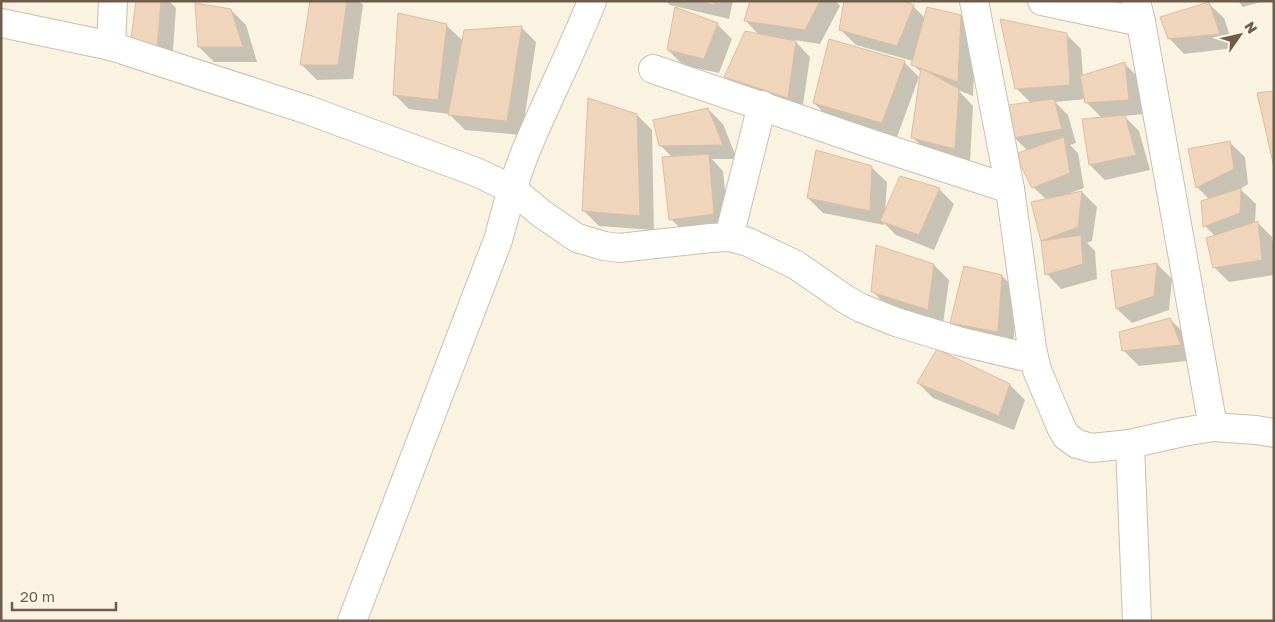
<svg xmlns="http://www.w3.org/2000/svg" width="1275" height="622" viewBox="0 0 1275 622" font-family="'Golos Text',sans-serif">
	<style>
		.shadow { fill: #0003 }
		.building { fill: #eed5bc; stroke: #dfbd9d }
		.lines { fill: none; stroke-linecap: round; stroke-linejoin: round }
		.minor-casing { stroke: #cdbead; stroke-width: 30 }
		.minor { stroke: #fff; stroke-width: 28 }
	</style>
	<rect width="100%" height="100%" fill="#faf3e2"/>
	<g class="shadow">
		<path d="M137 1H169L176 8 172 64 147 60Z"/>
		<path d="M311 1H359L363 5 353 79 317 80 302 65Z"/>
		<path d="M666 1H733L729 19 670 5Z"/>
		<path d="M751 1H836L840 6 820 44 794 40 810 57 802 112 740 91 725 76 759 35 745 20Z"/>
		<path d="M900 1 913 6 925 18 961 16 976 31 973 96 958 90 973 106 970 163 928 152 912 137 922 73 912 64 913 61 856 45 841 30Z"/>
		<path d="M1238 1H1264L1243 7Z"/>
		<path d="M1209 4 1224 18 1234 48 1184 54 1169 38Z"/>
		<path d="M231 10 246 25 257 62H214L199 47Z"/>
		<path d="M717 24 732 39 719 73 683 65 668 50Z"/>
		<path d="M446 25 463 41 521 27 536 42 522 135 465 130 450 115V114L409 109 394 94Z"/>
		<path d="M1066 34 1081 49 1083 77 1124 63 1139 78 1143 114 1124 116 1139 131 1150 170 1105 180 1090 165 1102 118 1086 102V99L1055 102 1068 115 1076 143 1070 145 1078 153 1084 188 1070 193V195L1082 192 1097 207 1092 241 1087 243 1095 251 1097 279 1061 289 1047 274 1042 241 1033 203 1047 200 1033 187 1028 151 1015 138 1010 106 1031 103 1016 88Z"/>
		<path d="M904 62 919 77 897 137 829 118 814 103Z"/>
		<path d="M708 109 723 124 737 159H712L723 171 729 229 686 234 671 219 673 158 660 145Z"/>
		<path d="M637 115 652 130 654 230 599 226 584 211Z"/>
		<path d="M1230 143 1245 157 1248 184 1240 189 1256 204 1255 223 1257 222 1272 237 1274 250V275L1229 282 1214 267 1215 236 1205 226 1209 199 1197 187Z"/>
		<path d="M871 167 887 182 885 212 939 189 954 204 934 250 896 235 884 223V225L823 213 808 198Z"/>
		<path d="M1157 264 1172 279 1169 310 1132 323 1117 309Z"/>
		<path d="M934 265 949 280 943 324 887 306 872 291Z"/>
		<path d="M1002 276 1017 291 1013 347 966 337 951 322Z"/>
		<path d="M1170 319 1185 334 1195 360 1139 366 1124 351Z"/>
		<path d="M938 351 1010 385 1025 400 1014 430 933 398 918 383Z"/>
	</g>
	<g class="building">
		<path d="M136 1H161L157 50 130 46Z"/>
		<path d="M310 1H347L338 65H300Z"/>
		<path d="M699 1H715L714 5Z"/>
		<path d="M750 1H820L805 30 744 21Z"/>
		<path d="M844 1H903L914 5 897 46 839 30Z"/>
		<path d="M1209 2 1220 34 1168 39 1160 17Z"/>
		<path d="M195 3 231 9 243 47H198Z"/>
		<path d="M675 7 718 23 704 59 667 50Z"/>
		<path d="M927 7 961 15 958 82 911 65Z"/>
		<path d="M398 13 447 24 438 100 393 95Z"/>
		<path d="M1000 19 1067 33 1070 85 1015 89Z"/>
		<path d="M522 26 507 121 448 115 464 30Z"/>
		<path d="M745 31 796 41 788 98 724 77Z"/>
		<path d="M829 39 905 61 882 123 813 103Z"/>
		<path d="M1125 62 1129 100 1085 103 1080 76Z"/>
		<path d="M921 68 959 89 955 149 911 138Z"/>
		<path d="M1274 91V167L1257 93Z"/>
		<path d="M588 98 637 114 640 216 582 211Z"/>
		<path d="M1054 99 1062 129 1013 138 1008 105Z"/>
		<path d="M708 108 723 145 659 146 653 120Z"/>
		<path d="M1125 115 1136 155 1089 165 1082 119Z"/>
		<path d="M1064 137 1070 173 1032 188 1015 154Z"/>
		<path d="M1230 141 1234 169 1196 188 1188 149Z"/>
		<path d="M816 150 872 166 870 211 807 198Z"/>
		<path d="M709 154 714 214 669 220 662 157Z"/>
		<path d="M900 176 940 188 919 235 880 221Z"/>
		<path d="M1241 188 1240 213 1203 227 1201 201Z"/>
		<path d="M1082 191 1078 227 1041 241 1031 202Z"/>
		<path d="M1258 221 1262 260 1213 268 1206 238Z"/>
		<path d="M1081 235 1083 264 1045 275 1041 241Z"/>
		<path d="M876 245 934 264 928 310 871 292Z"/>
		<path d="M1157 263 1154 296 1116 309 1111 271Z"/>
		<path d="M964 266 1002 275 998 332 950 323Z"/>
		<path d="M1170 318 1181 345 1122 351 1119 332Z"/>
		<path d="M937 349 1010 384 999 416 917 383Z"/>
	</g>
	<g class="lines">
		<defs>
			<g id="minor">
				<path d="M974 1 1010 189 1032 348 1037 370 1061 427 1066 436 1077 444 1092 448 1130 444 1183 432 1213 427 1141 22 1136 1"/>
				<path d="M1042 1 1141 22"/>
				<path d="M1 23 111 46 308 110 476 172 512 189 542 214 577 238 604 246 619 248 711 238 729 237 737 239 748 242 796 265 845 299 861 308 896 322 958 341 1034 359"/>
				<path d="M111 46 113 1"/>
				<path d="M653 69 872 144 1010 189"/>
				<path d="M729 237 762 105"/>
				<path d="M1213 427 1256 430 1274 433"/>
				<path d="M1130 444 1137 621"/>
				<path d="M352 621 498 240C507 207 516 173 530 141 550 94 573 49 592 1"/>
			</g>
		</defs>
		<use href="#minor" class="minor-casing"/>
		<use href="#minor" class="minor"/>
	</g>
	<rect width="1275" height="622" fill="none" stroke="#705c4a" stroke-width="5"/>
	<g transform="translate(1240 35) rotate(56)" stroke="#fef7e8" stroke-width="4" paint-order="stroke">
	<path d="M0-4L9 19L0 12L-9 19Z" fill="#705c4a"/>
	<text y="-8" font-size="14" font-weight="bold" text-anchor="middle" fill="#705c4a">N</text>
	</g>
	<path d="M12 602v8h104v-8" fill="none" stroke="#705c4a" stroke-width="2.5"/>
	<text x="20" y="602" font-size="15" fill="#705c4a" stroke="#fef7e8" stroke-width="4" paint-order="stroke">20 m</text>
</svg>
